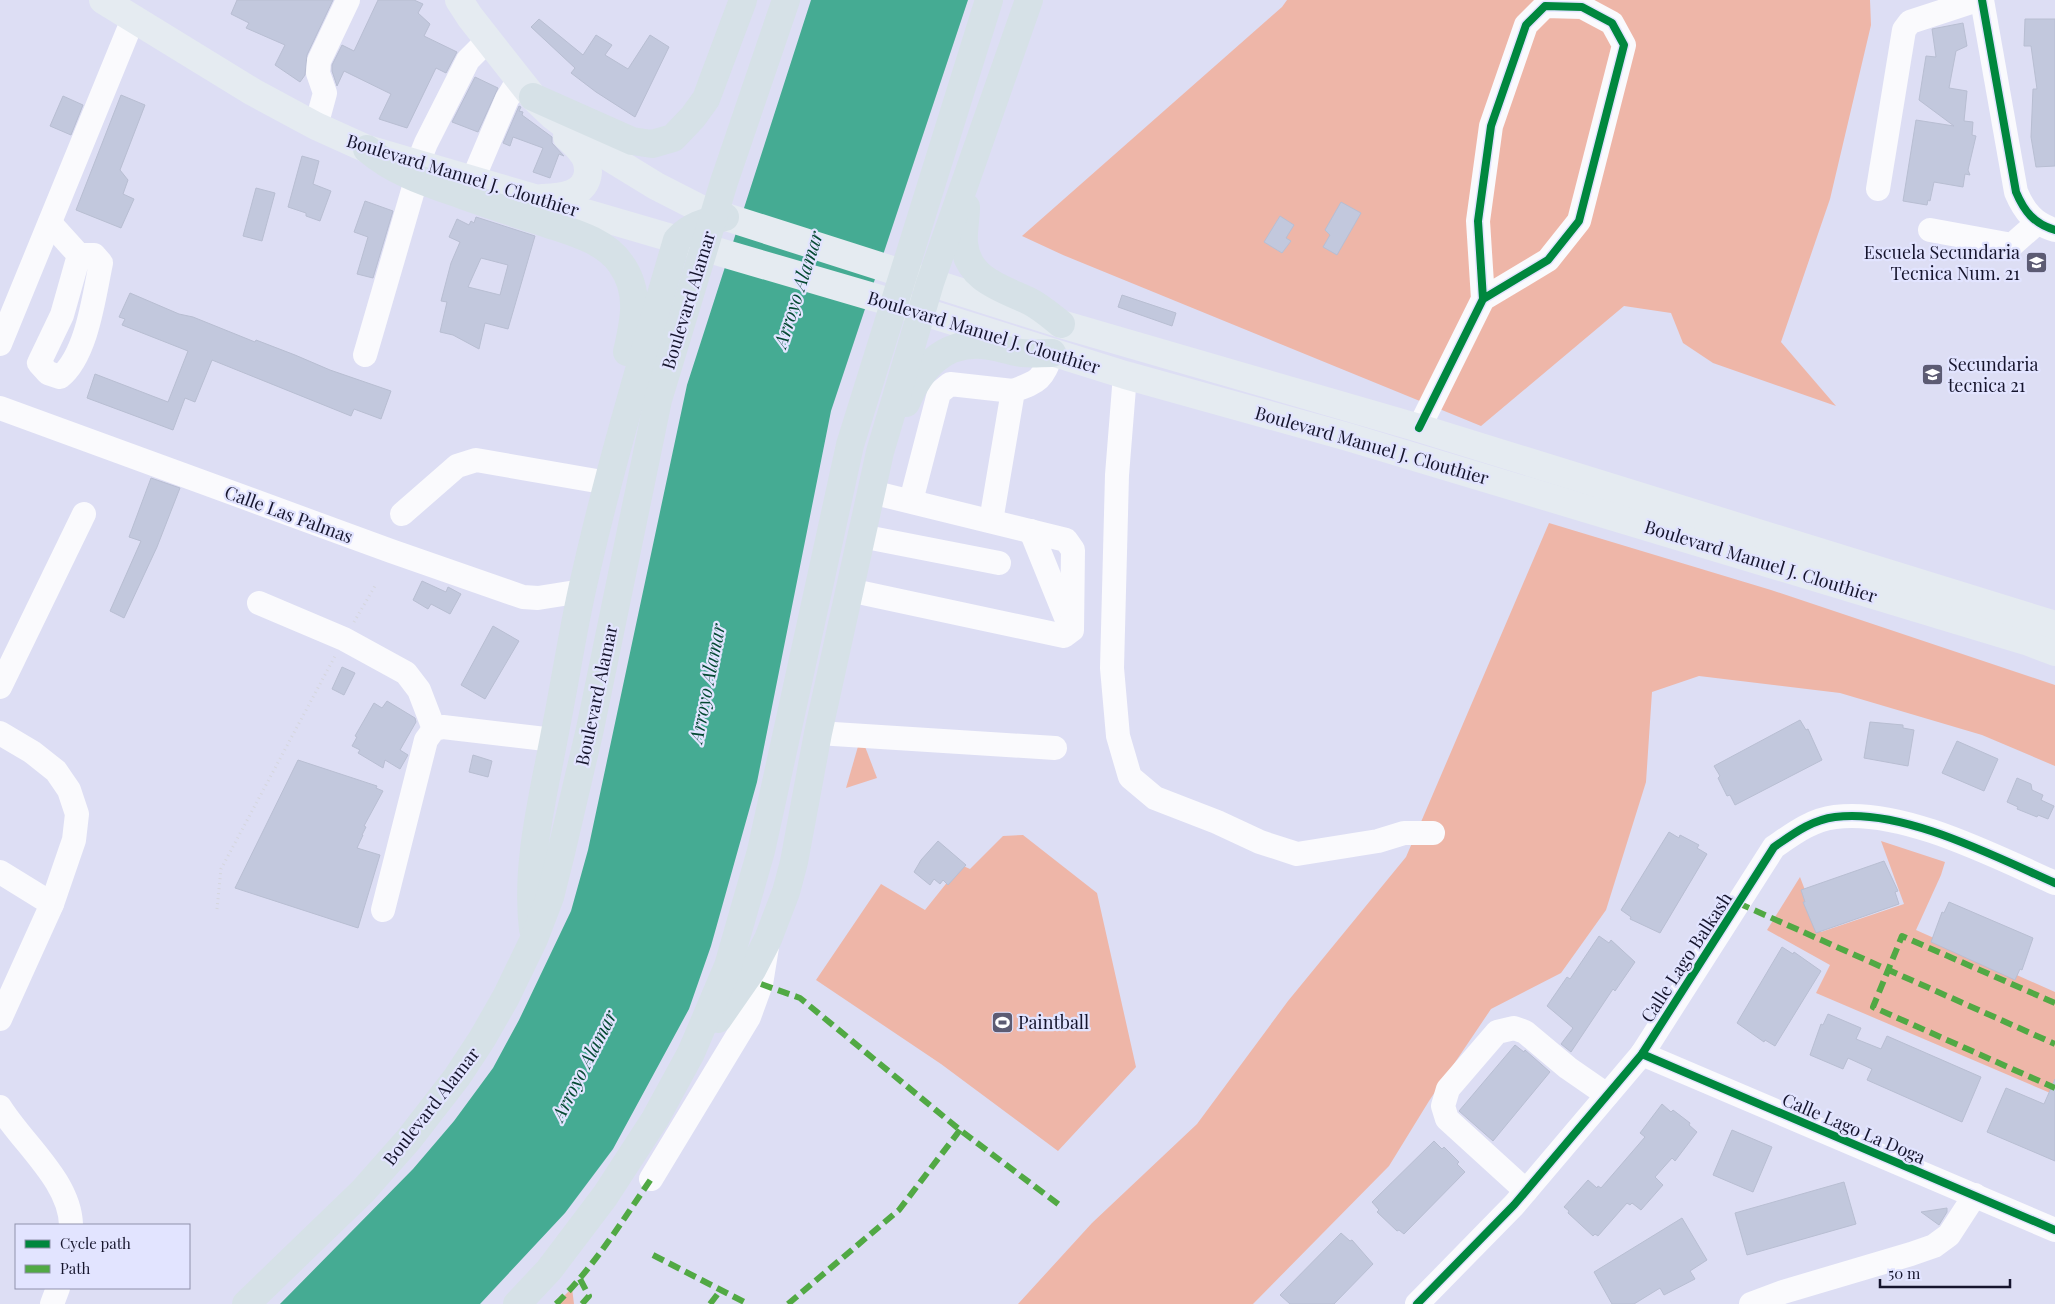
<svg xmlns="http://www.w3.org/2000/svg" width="2055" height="1304" viewBox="0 0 2055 1304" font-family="'Playfair Display',serif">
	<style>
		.green { fill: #eeb6a8 }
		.water { fill: #45ab93 }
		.building { fill: #c2c8dd; stroke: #b8bed2; fill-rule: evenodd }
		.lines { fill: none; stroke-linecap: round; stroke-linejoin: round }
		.path { stroke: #d5d6dd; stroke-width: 3; stroke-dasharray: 1 4; stroke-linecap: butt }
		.minor { stroke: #fafafd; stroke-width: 24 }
		.major { stroke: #e5ebf1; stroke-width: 28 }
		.highway { stroke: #d6e1e7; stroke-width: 28 }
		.quiet { stroke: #51a944; stroke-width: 6; stroke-dasharray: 12 6; stroke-linecap: butt }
		.cycleway-casing { stroke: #e2e4ff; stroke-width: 11 }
		.cycleway { stroke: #00873e; stroke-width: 8 }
		.labels { text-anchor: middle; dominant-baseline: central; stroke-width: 4.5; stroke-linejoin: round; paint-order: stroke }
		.street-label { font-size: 18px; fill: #16152d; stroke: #e2e4ff }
		.poi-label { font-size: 18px; fill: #16152d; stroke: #e2e4ff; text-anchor: start }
		.water-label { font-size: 19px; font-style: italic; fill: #044932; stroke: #e2e4ff }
	</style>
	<rect width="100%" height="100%" fill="#dddef4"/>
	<g class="green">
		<path d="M1287 0H1870L1871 25 1830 199 1781 342 1836 406 1713 363 1683 343 1671 313 1624 306 1481 426 1063 255 1022 236 1282 7Z"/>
		<path d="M1549 523 1771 590 2055 685V766L1982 735 1840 693 1699 676 1652 692 1646 782 1606 910 1561 973 1491 1009 1429 1101 1389 1166 1253 1304H1018L1092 1223 1197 1124 1288 1001 1406 857Z"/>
		<path d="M861 736 877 778 846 788Z"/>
		<path d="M1023 835 1097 893 1136 1067 1058 1151 941 1064 816 980 881 884 925 910 961 865 970 869 1003 836Z"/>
		<path d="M1881 841 1945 862 1941 875 1916 930 2055 992V1095L1816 993 1830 965 1767 930 1800 877 1821 932 1904 904Z"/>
		<path d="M572 1288 574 1304H556Z"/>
	</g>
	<path class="water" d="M811 0H968L831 411 757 782 711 946 689 1009 613 1149 565 1213 480 1304H280L413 1169 454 1121 493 1068 519 1020 571 911 588 850 687 385Z"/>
	<g class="building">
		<path d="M237 0H333L307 55 305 75 300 82 275 65 285 45 246 28 249 23 231 14Z"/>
		<path d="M378 0H414L423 4 418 13 430 24 424 36 457 52 446 73 436 68 407 128 379 119 391 94 344 71 337 86 332 71V65L342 45 354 51Z"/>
		<path d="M539 19 583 55 596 35 612 45 605 55 628 69 650 35 669 47 635 117 596 92 571 73 575 68 531 27Z"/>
		<path d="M2025 19H2055V166L2036 167 2031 137 2033 89H2037L2031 46H2024Z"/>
		<path d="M1963 23 1967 46 1956 51 1949 88 1967 91 1964 121 1973 122 1972 135 1976 136 1968 170 1970 175 1965 174 1963 187 1934 182 1930 201 1928 200 1927 205 1903 201 1916 120 1954 126 1919 100 1926 56 1936 57 1932 29Z"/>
		<path d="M475 77 498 88 478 132 452 122Z"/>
		<path d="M121 95 145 105 120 170 128 180 123 194 134 199 121 228 76 210Z"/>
		<path d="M63 96 83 105 71 135 50 126Z"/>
		<path d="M519 106 521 107 519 111 523 112 522 115 552 137V143L564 156 559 154 550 178 533 172 543 148 513 137 510 146 503 143Z"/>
		<path d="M302 156 319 161 313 184 331 191 320 221 306 216V213L288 207Z"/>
		<path d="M256 188 275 193 262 241 243 236Z"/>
		<path d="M365 201 393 211 373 278 357 274 368 237 354 232Z"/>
		<path d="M1341 202 1361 213 1337 255 1323 247 1330 235 1325 230Z"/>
		<path d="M1280 216 1294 225 1286 238 1291 241 1282 253 1264 242Z"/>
		<path d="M476 217 535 236 508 329 485 323 479 349 453 335 440 332 447 302 441 301 451 263 460 242 449 237 457 219 469 225 471 221 474 223ZM481 258 508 265 500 295 468 287Z"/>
		<path d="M130 293 179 314 193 317 255 342 256 340 295 355 330 370 391 391 381 419 354 409 351 416 212 360 195 402 185 398 173 430 87 398 95 374 168 402 188 351 122 325 125 319 119 317Z"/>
		<path d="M1122 295 1176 313 1172 326 1118 307Z"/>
		<path d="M151 478 180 488 157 547 124 618 110 611 141 541 129 537Z"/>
		<path d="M422 581 446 592 448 587 461 594 450 614 431 604 428 609 413 600Z"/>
		<path d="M493 626 519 641 485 699 461 685Z"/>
		<path d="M342 667 355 673 344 695 332 689Z"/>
		<path d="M387 701 415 718 416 722 400 750 408 755 400 769 385 760 383 768 358 753 360 750 352 746 357 737 355 736 374 703 382 708Z"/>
		<path d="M1800 720 1806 730 1808 729 1822 760 1735 805 1730 795 1727 796 1718 778 1720 776 1714 766Z"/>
		<path d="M1870 722 1903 725V728L1914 730 1908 766 1864 758Z"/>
		<path d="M1957 741 1998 759 1984 791 1942 773Z"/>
		<path d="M473 755 492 761 488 777 469 772Z"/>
		<path d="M298 760 377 786 376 788 383 791 364 826 366 827 362 835H363L357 848 380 855 358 928 235 888Z"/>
		<path d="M2017 778 2031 784 2032 790 2043 795 2041 800 2054 806 2048 819 2038 815 2037 817 2017 809 2018 807 2007 802Z"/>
		<path d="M1669 832 1679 838 1680 835 1699 845 1697 848 1707 854 1660 933 1630 919 1631 917 1621 910Z"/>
		<path d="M938 841 966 865 948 885 943 880 940 884 934 879 930 885 914 872 921 860Z"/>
		<path d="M1884 861 1898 891 1895 892 1899 904 1816 933 1803 902H1805L1801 890Z"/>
		<path d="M1949 902 2033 938 2022 970 2020 969 2015 980 1931 942 1942 912 1944 913Z"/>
		<path d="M1599 936 1609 943 1611 940 1635 962 1615 991 1613 989 1571 1052 1561 1044 1573 1028 1547 1006 1567 977 1570 979Z"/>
		<path d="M1782 947 1793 954 1794 952 1821 971 1775 1046 1765 1040 1764 1042 1737 1023Z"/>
		<path d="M1828 1014 1861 1028 1856 1039 1881 1049 1887 1036 1981 1077 1962 1122 1867 1080 1872 1069 1848 1058 1843 1069 1810 1055 1821 1024 1823 1025Z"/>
		<path d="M1515 1045 1524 1052 1525 1050 1550 1072 1493 1141 1459 1111Z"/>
		<path d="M2055 1079V1161L1987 1132 2006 1088 2044 1104Z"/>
		<path d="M1662 1104 1671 1112 1673 1110 1690 1123 1689 1125 1697 1132 1675 1161 1672 1158 1655 1177 1663 1185 1641 1210 1632 1203 1630 1205 1627 1203 1598 1236 1595 1234 1593 1236 1568 1213 1569 1211 1564 1207 1588 1180 1597 1188 1598 1186 1601 1188 1645 1137 1640 1133Z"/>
		<path d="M1732 1130 1772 1147 1753 1192 1713 1175Z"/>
		<path d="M1434 1141 1442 1149 1444 1147 1459 1162 1457 1164 1465 1172 1404 1234 1399 1230 1397 1231 1377 1212 1379 1210 1372 1202Z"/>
		<path d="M1844 1182 1856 1224 1747 1255 1735 1213Z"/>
		<path d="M1947 1208V1212L1939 1225 1921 1212Z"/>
		<path d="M1682 1218 1707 1260 1690 1271 1695 1279 1664 1295 1660 1288 1634 1304H1612L1594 1272Z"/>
		<path d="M1341 1233 1350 1241 1352 1240 1373 1264 1334 1304H1290L1280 1295Z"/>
	</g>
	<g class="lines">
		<g class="path">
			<path d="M354 622 375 586"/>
			<path d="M217 909 221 869 335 656"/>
		</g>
		<g class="minor">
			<path d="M1982 0 2016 192C2024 211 2034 224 2055 230"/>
			<path d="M316 126 325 93 318 73 319 61 348 0"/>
			<path d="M418 163 426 143 468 60 488 40"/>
			<path d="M473 179 507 99 519 79"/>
			<path d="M1878 189 1904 30 1910 22 1977 0"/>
			<path d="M50 223 79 255H94L101 263C94 296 87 355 60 377L48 373 39 363 62 315 79 255"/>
			<path d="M1930 230 2012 245 2037 223"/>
			<path d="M0 344 133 19"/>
			<path d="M365 355 416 180"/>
			<path d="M1125 375 1117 475 1112 668 1118 736 1130 777 1155 798 1217 822 1260 842 1297 854 1378 841 1404 833H1433"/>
			<path d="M0 408 391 551 523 597 538 598 582 591"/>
			<path d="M1419 428 1483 299 1478 221 1491 126 1526 25 1545 6 1582 7 1612 23 1624 45 1579 221 1548 260 1483 299"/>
			<path d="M911 501 939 393 950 384 1013 391"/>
			<path d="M402 514 457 466 476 460 608 483"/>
			<path d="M991 521 1013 391C1040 381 1042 380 1052 353"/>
			<path d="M1031 531 1067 620"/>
			<path d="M861 536 999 563"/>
			<path d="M849 590 1064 636 1072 630 1073 550 1066 540 871 492"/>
			<path d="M259 603 344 639 406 673 419 690 434 729"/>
			<path d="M0 687 84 514"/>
			<path d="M0 733 32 752 56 771 69 790 77 814 74 840 52 904 0 1019"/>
			<path d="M818 733 1055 748"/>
			<path d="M0 872 52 904"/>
			<path d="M383 910 426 740 434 729 443 727 554 740"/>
			<path d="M1642 1054 2055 1230"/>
			<path d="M0 1107C23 1144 70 1181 71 1225"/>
			<path d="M651 1179 749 1017 761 984 767 947"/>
			<path d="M1526 1191 1447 1119 1443 1106 1448 1089 1497 1032 1514 1028 1525 1032 1568 1068 1607 1095"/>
			<path d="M52 1304 58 1288"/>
			<path d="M1417 1304 1514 1205 1642 1054 1774 847C1793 834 1811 820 1835 817 1902 808 1994 856 2055 883"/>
			<path d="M1751 1304 1783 1292 1911 1254 1934 1246 1949 1235 1975 1195"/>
		</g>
		<g class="major">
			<path d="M103 0 253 92 316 126 367 149 921 311 1125 375 1348 437 1897 602 2026 641 2055 652"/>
			<path d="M459 0 470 17 533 97 553 116 594 148 656 186 701 209 1061 324 1419 428 2055 625"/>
			<path d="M542 198C560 197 586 196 588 172 588 166 587 159 583 154 579 148 573 142 567 137"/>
		</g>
		<g class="highway">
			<path d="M533 97 632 141 652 144 673 138 693 117 706 99 743 0"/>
			<path d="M367 149C395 173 428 183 462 195 490 205 517 214 545 223 571 232 605 240 621 264 641 292 634 321 627 352"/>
			<path d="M966 207C966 219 963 231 964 243 967 279 1001 288 1029 301 1041 307 1051 316 1061 324"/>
			<path d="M906 403C921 368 942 342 983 345 996 346 1008 351 1021 353 1031 354 1041 353 1052 353"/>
			<path d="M533 929C525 863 544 793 556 727 565 682 572 635 582 590 608 472 643 356 677 240 691 225 705 222 725 217"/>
			<path d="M718 1019 752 970 768 939 786 892 794 862 818 733 880 452 930 283 1029 0"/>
			<path d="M246 1304 363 1191 409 1139 457 1077 482 1039 506 997 534 939 550 897 561 853 590 729 658 400 724 182 786 0"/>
			<path d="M517 1304 549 1270 605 1196 655 1119 691 1053 728 966 761 851 850 445 989 0"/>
		</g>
		<g class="quiet">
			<path d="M1738 903 2055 1044"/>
			<path d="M761 984 800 998 960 1130 1062 1207"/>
			<path d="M2055 1003 1902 936 1873 1007 2055 1088"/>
			<path d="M653 1255 748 1304"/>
			<path d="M580 1279 589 1296 582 1304"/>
			<path d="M556 1304C593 1268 621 1223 651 1179"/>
			<path d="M710 1304 720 1291"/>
			<path d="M788 1304 899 1210 960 1130"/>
		</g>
		<defs>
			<g id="cycleway">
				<path d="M1982 0 2016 192C2024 211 2034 224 2055 230"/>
				<path d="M1419 428 1483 299 1478 221 1491 126 1526 25 1545 6 1582 7 1612 23 1624 45 1579 221 1548 260 1483 299"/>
				<path d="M1642 1054 2055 1230"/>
				<path d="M1417 1304 1514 1205 1642 1054 1774 847C1793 834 1811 820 1835 817 1902 808 1994 856 2055 883"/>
			</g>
		</defs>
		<use href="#cycleway" class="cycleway-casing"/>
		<use href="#cycleway" class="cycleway"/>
	</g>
	<defs>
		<symbol id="school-square" viewBox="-11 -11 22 22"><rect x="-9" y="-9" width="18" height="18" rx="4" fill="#5c5b73" stroke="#e2e4ff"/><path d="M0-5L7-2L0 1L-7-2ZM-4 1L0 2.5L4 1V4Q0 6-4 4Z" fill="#fff"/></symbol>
		<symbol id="stadium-square" viewBox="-11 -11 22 22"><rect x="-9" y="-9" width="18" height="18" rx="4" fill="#5c5b73" stroke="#e2e4ff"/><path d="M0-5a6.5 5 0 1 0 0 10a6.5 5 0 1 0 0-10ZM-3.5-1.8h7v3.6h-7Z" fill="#fff"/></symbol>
	</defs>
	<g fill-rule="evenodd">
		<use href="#school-square" x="2024" y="250" width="25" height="25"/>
		<use href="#school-square" x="1920" y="362" width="25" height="25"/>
		<use href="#stadium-square" x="990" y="1010" width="25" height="25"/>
	</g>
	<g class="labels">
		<g class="street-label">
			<text transform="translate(463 175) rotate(17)">Boulevard Manuel J. Clouthier</text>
			<text transform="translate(688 300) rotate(-73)">Boulevard Alamar</text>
			<text transform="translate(984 332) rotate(17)">Boulevard Manuel J. Clouthier</text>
			<text transform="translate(1372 445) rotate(16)">Boulevard Manuel J. Clouthier</text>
			<text transform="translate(289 514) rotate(20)">Calle Las Palmas</text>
			<text transform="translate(1761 561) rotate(17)">Boulevard Manuel J. Clouthier</text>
			<text transform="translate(596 695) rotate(-78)">Boulevard Alamar</text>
			<text transform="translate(1686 957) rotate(-57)">Calle Lago Balkash</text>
			<text transform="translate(431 1106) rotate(-52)">Boulevard Alamar</text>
			<text transform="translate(1854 1128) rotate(23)">Calle Lago La Doga</text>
		</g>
		<g class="poi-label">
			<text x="2020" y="252" text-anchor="end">Escuela Secundaria<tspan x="2020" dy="21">Tecnica Num. 21</tspan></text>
			<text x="1948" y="364">Secundaria<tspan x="1948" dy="21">tecnica 21</tspan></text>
			<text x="1018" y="1022">Paintball</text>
		</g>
		<g class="water-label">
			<text transform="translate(797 289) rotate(-72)">Arroyo Alamar</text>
			<text transform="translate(706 683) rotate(-79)">Arroyo Alamar</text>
			<text transform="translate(583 1065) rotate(-63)">Arroyo Alamar</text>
		</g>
	</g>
	<rect x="15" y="1224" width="175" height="65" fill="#e2e4ff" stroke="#9091ab"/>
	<rect x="25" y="1240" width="25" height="8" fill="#00873e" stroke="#9091ab"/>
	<text x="60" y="1249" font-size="15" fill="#16152d">Cycle path</text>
	<rect x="25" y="1265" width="25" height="8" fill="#51a944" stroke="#9091ab"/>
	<text x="60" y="1274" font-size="15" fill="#16152d">Path</text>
	<path d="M1880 1279v8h130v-8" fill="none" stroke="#16152d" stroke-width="2.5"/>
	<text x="1888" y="1279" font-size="15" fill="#16152d" stroke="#e2e4ff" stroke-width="4" paint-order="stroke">50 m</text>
</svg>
